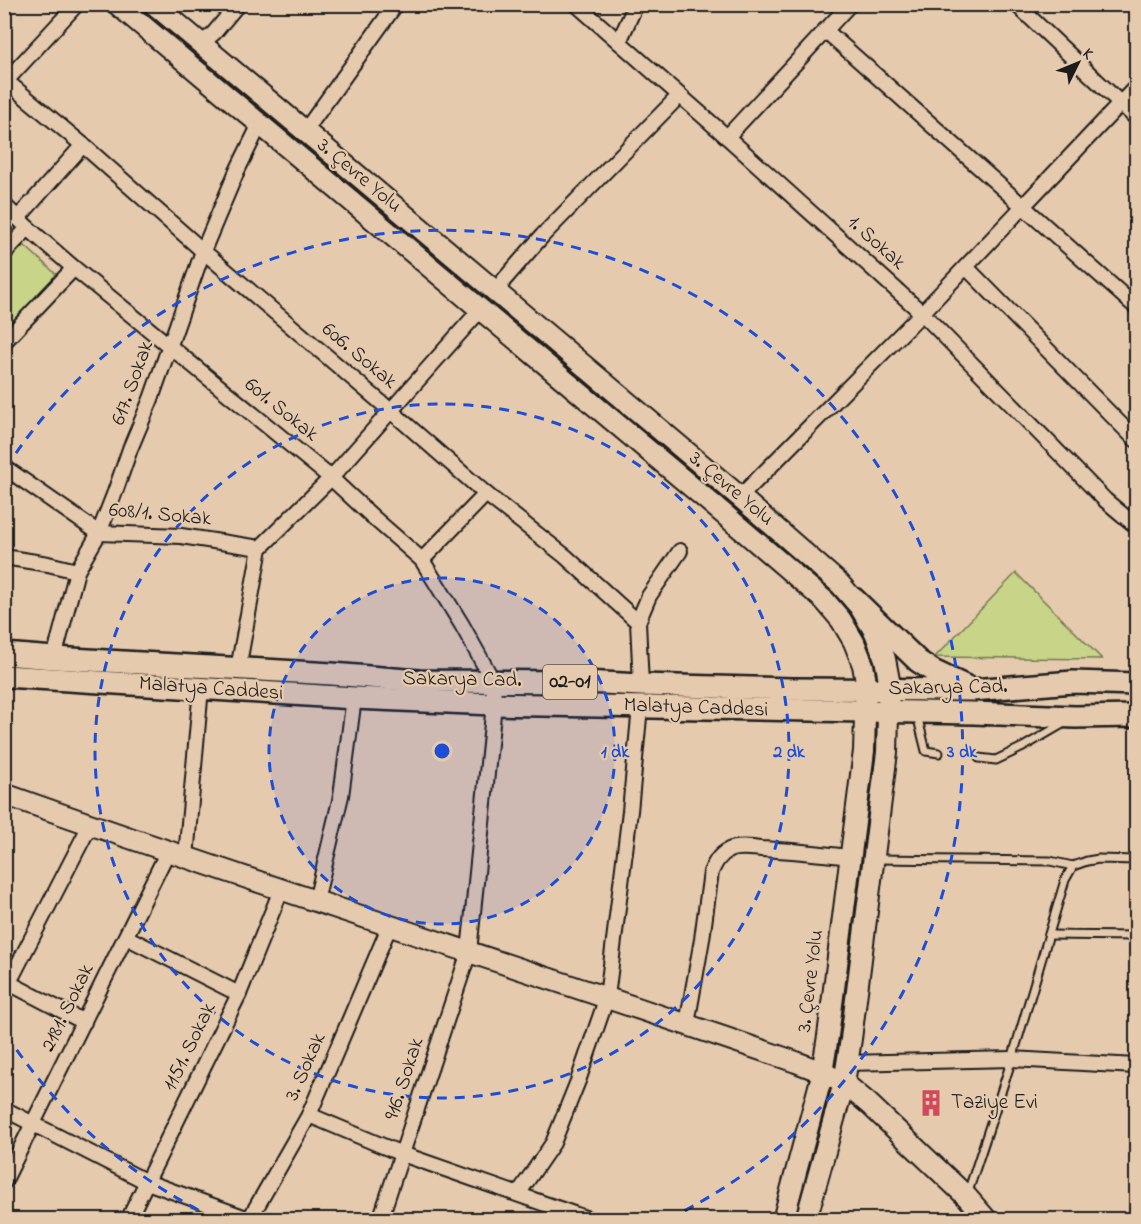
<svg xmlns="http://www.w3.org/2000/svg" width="1141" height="1224" viewBox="0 0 1141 1224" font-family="'Indie Flower',sans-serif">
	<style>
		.green { fill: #c8d589; stroke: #727852; stroke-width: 1.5 }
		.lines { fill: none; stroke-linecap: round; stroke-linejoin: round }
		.lane-casing { stroke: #1c1c1c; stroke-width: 11 }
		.street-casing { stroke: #1c1c1c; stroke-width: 18 }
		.secondary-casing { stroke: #1c1c1c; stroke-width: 24 }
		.primary-casing { stroke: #1c1c1c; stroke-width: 26 }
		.lane { stroke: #e6caad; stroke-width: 7 }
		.street { stroke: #e6caad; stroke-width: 14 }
		.secondary { stroke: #e6caad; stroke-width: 20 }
		.primary { stroke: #e6caad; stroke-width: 21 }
		.ring { fill: none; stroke: #1d4ed8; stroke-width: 3; stroke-dasharray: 10 8 }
		.labels { text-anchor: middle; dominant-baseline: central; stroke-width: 4.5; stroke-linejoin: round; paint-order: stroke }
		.shield { fill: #e6caad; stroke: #595048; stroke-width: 1.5 }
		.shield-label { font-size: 20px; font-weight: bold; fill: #1c1c1c }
		.street-label { font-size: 21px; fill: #1c1c1c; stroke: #e6caad }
		.poi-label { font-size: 21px; fill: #1c1c1c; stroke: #e6caad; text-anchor: start }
		.centre { fill: #1d4ed8; stroke: #e6caad; stroke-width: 3 }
		.ring-label { font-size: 18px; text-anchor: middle; font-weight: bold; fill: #1d4ed8; stroke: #e6caad; stroke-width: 4.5; stroke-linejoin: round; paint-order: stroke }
	</style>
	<rect width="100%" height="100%" fill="#e6caad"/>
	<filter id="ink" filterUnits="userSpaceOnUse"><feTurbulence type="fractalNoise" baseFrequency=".0167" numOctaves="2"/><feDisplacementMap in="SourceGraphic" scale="12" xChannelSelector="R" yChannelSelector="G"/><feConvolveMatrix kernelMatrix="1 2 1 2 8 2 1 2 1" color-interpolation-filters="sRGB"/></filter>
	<g filter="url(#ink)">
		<g class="green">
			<path d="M24 245 58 276 4 335V266Z"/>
			<path d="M1016 573 1102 659 935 657Z"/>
		</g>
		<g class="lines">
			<defs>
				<g id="lane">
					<path d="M917 715 926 751 939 753"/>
					<path d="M979 758 996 760 1023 747 1066 722"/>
					<path d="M876 859 1050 861 1073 866 1087 861 1099 859 1136 860"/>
					<path d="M1049 935 1136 936"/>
					<path d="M967 1195 1012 1059 1065 880 1073 866"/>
				</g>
				<g id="street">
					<path d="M576 4 727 137 922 313 1105 500 1136 526"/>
					<path d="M1016 4 1136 118"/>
					<path d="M825 30 1136 307"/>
					<path d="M619 42 636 4"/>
					<path d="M201 44 214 33 238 4"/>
					<path d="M6 81 83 145 203 251 391 411 486 494 565 556 638 622 641 685"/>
					<path d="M4 83 77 4"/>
					<path d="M305 131 396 4"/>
					<path d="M727 137 850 4"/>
					<path d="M4 205 28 228 74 268 331 478 375 519 422 560 462 625 493 681 494 704 469 952 380 1220"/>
					<path d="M18 218 83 145"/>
					<path d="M4 253 28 228"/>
					<path d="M966 267 1136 440"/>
					<path d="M498 294 503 281 543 235 679 96"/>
					<path d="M4 342 74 268"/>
					<path d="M4 467 99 533 181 536 260 548"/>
					<path d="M740 497 922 313 1136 87"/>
					<path d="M4 557 48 564 77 571"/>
					<path d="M422 560 486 494"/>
					<path d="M638 622 649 596 680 551"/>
					<path d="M54 658 77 571 99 533 115 492 130 449 151 399 203 251 236 173 260 124"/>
					<path d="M238 669 260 548 331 478 481 309"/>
					<path d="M186 857 201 688"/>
					<path d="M316 901 341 796 354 698"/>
					<path d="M126 937 239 994"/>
					<path d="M9 983 84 1022"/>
					<path d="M4 992 90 825"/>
					<path d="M687 1024 702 939 711 872C715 863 719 855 729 850 738 846 751 848 761 849 791 850 821 854 851 857"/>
					<path d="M847 1063 1012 1059 1136 1066"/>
					<path d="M4 1109 147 1182 249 1219"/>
					<path d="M309 1115 402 1154 591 1220"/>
					<path d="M4 1182 168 851"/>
					<path d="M518 1194 553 1143 578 1081 607 997 630 811 640 707"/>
					<path d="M128 1220 239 994 281 890"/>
					<path d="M249 1220 309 1115 390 925"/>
				</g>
				<g id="secondary">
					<path d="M117 4 725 515 825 601 841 620 854 642 863 665 866 682 864 751 828 1036 821 1079 783 1220"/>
					<path d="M154 4 740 497 840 584 860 607 875 632 885 659 889 680 887 752 851 1039 844 1083 806 1220"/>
					<path d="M4 794C267 888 533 971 796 1062L822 1072 844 1083 869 1104 967 1197 987 1220"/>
				</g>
				<g id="primary">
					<path d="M854 599 918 661 933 671 967 687"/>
					<path d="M4 654 54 658 332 674 419 681 584 682 641 685 792 689 973 690 1073 682 1136 684"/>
					<path d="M4 676 354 698 494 704 973 713 1075 717 1136 716"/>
				</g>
			</defs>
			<use href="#lane" class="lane-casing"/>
			<use href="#street" class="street-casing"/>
			<use href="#secondary" class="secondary-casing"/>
			<use href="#primary" class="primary-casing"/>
			<use href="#lane" class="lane"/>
			<use href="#street" class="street"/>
			<use href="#secondary" class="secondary"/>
			<use href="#primary" class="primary"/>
		</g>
	</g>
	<circle cx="442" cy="751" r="173" fill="#1d4ed8" fill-opacity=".12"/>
	<g class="ring">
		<circle cx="442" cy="751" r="173"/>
		<circle cx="442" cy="751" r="347"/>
		<path d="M214 1218A520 520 0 0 1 6 1034M6 468A520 520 0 1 1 670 1218"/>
	</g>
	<defs>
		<symbol id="building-bare" viewBox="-9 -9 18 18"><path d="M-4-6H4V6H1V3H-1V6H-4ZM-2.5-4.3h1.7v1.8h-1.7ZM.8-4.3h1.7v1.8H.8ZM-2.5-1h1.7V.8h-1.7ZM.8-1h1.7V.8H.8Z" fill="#d1495b" stroke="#e6caad" stroke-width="2.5" paint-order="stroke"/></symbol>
	</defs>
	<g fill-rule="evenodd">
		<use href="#building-bare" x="912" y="1084" width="38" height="38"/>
	</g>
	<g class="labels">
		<rect class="shield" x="543" y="665" width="54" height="34" rx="4.5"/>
		<g class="shield-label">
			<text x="570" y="682">02-01</text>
		</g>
		<g class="street-label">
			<text transform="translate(359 176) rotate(40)">3. Çevre Yolu</text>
			<text transform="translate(876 243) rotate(42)">1. Sokak</text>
			<text transform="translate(359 356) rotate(40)">606. Sokak</text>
			<text transform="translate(133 383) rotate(-70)">617. Sokak</text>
			<text transform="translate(281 410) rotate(39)">601. Sokak</text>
			<text transform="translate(731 489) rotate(40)">3. Çevre Yolu</text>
			<text transform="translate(160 515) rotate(5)">608/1. Sokak</text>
			<text transform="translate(462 680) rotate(1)">Sakarya Cad.</text>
			<text transform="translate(948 688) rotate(-1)">Sakarya Cad.</text>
			<text transform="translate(211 689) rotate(4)">Malatya Caddesi</text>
			<text transform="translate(696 708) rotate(2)">Malatya Caddesi</text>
			<text transform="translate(811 981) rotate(-83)">3. Çevre Yolu</text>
			<text transform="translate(68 1008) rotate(-64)">2181. Sokak</text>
			<text transform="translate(190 1047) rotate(-64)">1151. Sokak</text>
			<text transform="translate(306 1067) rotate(-66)">3. Sokak</text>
			<text transform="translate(405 1079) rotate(-72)">916. Sokak</text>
		</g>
		<g class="poi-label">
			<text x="951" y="1103">Taziye Evi</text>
		</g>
	</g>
	<circle cx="442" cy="751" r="9" class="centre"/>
	<g class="ring-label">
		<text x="615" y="757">1 dk</text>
		<text x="789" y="757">2 dk</text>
		<text x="962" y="757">3 dk</text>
	</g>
	<rect width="1141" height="1224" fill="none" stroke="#e6caad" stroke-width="24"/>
	<rect x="12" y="12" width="1117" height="1200" fill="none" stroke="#1c1c1c" stroke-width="2" filter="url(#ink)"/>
	<g transform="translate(1078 63) rotate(47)" stroke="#e6caad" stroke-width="4.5" paint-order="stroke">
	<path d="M0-4.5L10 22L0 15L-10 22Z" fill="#1c1c1c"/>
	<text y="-9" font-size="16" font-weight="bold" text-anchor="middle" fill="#1c1c1c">K</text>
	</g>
</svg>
